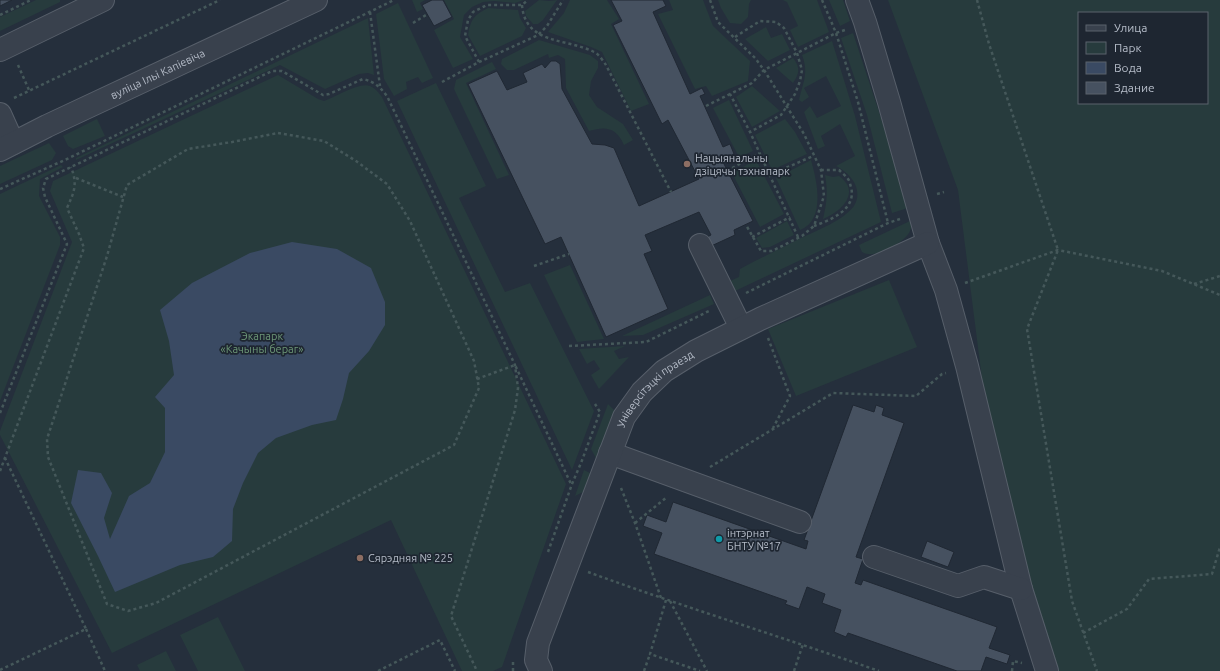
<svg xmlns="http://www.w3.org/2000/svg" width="1220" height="671" viewBox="0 0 1220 671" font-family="Ubuntu,sans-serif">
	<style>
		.green { fill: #273b3d; fill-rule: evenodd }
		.water { fill: #3a4a63 }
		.building { fill: #465160; stroke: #202833 }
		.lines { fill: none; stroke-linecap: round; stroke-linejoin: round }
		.minor-casing { stroke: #575f6a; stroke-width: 24 }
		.path { stroke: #45585a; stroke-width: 2.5; stroke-dasharray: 3 3; stroke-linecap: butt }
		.minor { stroke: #39414d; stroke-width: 22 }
		.education-dot { fill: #8d6e63; stroke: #1e2631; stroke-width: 1.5 }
		.culture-dot { fill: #0f9aa8; stroke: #1e2631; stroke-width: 1.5 }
		.labels { text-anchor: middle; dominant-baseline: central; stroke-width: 3.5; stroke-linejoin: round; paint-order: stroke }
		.street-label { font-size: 11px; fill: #b5bcc8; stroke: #1e2631 }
		.poi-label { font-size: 11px; fill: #b5bcc8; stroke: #1e2631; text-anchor: start }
		.park-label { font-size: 11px; fill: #6d9777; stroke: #1e2631 }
	</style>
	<rect width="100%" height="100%" fill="#252f3c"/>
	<g class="green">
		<path d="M36 0H60V2L0 31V17Z"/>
		<path d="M412 0H425L420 3 423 9 417 12Z"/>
		<path d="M444 0H524L515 3 494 1 483 2 472 7 464 15 460 37 473 59 453 68 434 30 454 19Z"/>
		<path d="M539 0 549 1 557 0 543 20 538 24H533L526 16 525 11Z"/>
		<path d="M570 0H607L619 19 611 24 649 104 631 111 602 52 591 47 548 32 564 13Z"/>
		<path d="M669 0H703L713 26 750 61 748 81 712 96 706 86 695 89 658 14 673 10Z"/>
		<path d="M718 0H751L749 4 748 17 741 24 730 23 721 8Z"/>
		<path d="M783 0H817L829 32 798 47 790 30 798 26 787 2Z"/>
		<path d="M829 0H843L850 21 840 26Z"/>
		<path d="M888 0H1220V671H1054L989 434 958 190ZM1079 13H1207V103H1079Z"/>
		<path d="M398 3 433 78 422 83 418 77 406 82 407 89 394 96 384 79 376 14Z"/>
		<path d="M488 8 518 10 520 18 526 28 522 36 480 56 468 35C471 19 473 16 488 8Z"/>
		<path d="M368 18 374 75 368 73 359 74 325 89 280 65 76 160V158Z"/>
		<path d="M766 27 771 38 782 34 790 50 768 61 745 39Z"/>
		<path d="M853 33 881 118 908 208 892 213 867 115 841 38Z"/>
		<path d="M539 40 590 55 598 61V68L591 81 589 95 597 107 623 124 633 140 624 145C616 128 607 126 589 131L566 88 565 59 558 55 549 58 548 54 514 70H507L501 64 502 59Z"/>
		<path d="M832 41 855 116 881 222 735 291 730 281 739 277 740 269C761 258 781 248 801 238 816 231 844 220 854 206 864 189 850 173 836 166L855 156 840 124 821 136 825 146 818 149 804 112 810 106 817 118 841 106 826 76 804 88 809 97 802 102 799 100C803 82 809 73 802 55Z"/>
		<path d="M793 58C801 68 799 74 793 83L776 68Z"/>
		<path d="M492 62 496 69 466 83 509 175 497 179 454 89 456 80Z"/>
		<path d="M278 75 318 99 324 101C336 97 359 82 370 86 375 88 379 93 382 97L566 484 502 667 493 671H462L391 520 112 653 0 435V431L72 242 50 191 53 181Z"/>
		<path d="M436 83 486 186 459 198 505 292 530 283 594 411 572 470 397 101Z"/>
		<path d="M752 86 780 111 752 127 736 97Z"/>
		<path d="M729 100 753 151 739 157 713 108Z"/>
		<path d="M97 119 105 136 73 149 68 146 63 136Z"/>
		<path d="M785 119 795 132 807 154 772 170 755 135Z"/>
		<path d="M49 143 56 153 52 160 0 184V166Z"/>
		<path d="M756 160 784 214 760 227 732 173Z"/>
		<path d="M811 160C817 181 826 220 800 230L776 178Z"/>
		<path d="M61 165 63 167 40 179 39 196 60 237V245L0 401V194Z"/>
		<path d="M825 175 833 177 839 176C862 192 841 212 823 219 827 202 828 192 825 175Z"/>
		<path d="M787 221 794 235 770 247 762 248 756 238Z"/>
		<path d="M910 221 912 222C911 225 911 229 910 231 905 242 880 256 868 254 866 254 864 253 862 252L859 245Z"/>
		<path d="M570 265 604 339 577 342 544 275Z"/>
		<path d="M889 280 917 347 796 396 768 329Z"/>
		<path d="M710 295 714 304 643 335 622 336Z"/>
		<path d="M625 346 614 351 619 359 629 357 599 389 591 375 600 369 594 360 587 364 579 349Z"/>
		<path d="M608 404 614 410V415L597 460 591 449Z"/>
		<path d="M584 470 592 474 587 490 575 496Z"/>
		<path d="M218 617 245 671H198L180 635Z"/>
		<path d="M166 651 176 671H140L137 665Z"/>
	</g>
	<path class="water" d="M292 242 337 249 371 268 385 302V325L369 351 349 373 343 399 336 420 312 425 276 438 258 453 243 483 233 509 232 541 213 557 180 565 115 592 98 556 71 503 78 470 101 473 112 493 104 518 110 539 129 496 150 483 165 452V408L155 397 174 375 169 341 160 310 192 283 250 253Z"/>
	<g class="building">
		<path d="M0 0H12L0 6Z"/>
		<path d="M432 0H443L452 17 434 26 422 5Z"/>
		<path d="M611 0H663L666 6 653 12 690 94 702 88 705 94 700 96 723 147 730 144 734 154 722 160 753 221 734 230 735 235 709 247 705 238 711 235 699 212 645 235 652 251 644 254 668 309 606 337 561 237 545 244 468 84 497 71 507 90 527 82 523 73 542 64 545 68 551 61H556L560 64 562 89 592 144 605 145 614 148 639 206 699 179 668 120 662 124 613 25 622 21Z"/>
		<path d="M853 405 874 412 876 405 884 408 882 415 904 423 856 557 863 559 855 583 861 585 863 580 997 627 989 648 1010 655 1007 664 986 657 981 671H957L848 633 846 637 834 632 841 610 822 603 825 594 807 587 799 609 785 604 787 601 654 554 662 533 643 526 647 515 666 522 673 502 806 549 808 541 804 540Z"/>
		<path d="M927 541 954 552 948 567 921 557Z"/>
	</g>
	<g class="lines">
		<defs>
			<g id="minor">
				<path d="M857 0 865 22 889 102 928 243 946 290 967 366 1021 589 1047 671"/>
				<path d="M0 50 103 0"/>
				<path d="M0 114 13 143"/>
				<path id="s1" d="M0 150 47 126 316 0"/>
				<path d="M700 245 741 328"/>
				<path d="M610 453 800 522"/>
				<path d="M874 557 958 586 984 577 1021 589"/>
				<path id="s2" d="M541 671 536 660 538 643 624 417 642 392 664 371 696 351 760 319 928 243"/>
			</g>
		</defs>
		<use href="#minor" class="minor-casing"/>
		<g class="path">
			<path d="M710 0 718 22 755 58 764 70 804 134 821 170 824 196 814 226 802 236 772 251H761L746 225"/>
			<path d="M822 0 836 33 858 102 888 223"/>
			<path d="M977 0 989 44 1058 250 1027 329 1072 601 1097 671"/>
			<path d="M522 5C525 45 567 38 594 52 599 54 603 61 606 65L671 192"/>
			<path d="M370 12 380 86"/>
			<path d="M0 15 31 0"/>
			<path d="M413 23 426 15"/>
			<path d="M735 37 760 21 776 22 784 28 797 53 802 70 800 81 795 94 781 115 750 132"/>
			<path d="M479 62 465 36 468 20 473 12 487 5H522L528 0"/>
			<path d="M18 65 29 90"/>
			<path d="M442 82 479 62 538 35 547 26 563 0"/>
			<path d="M14 98 220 0"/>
			<path d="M706 106 730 94"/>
			<path d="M278 133 324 141 356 161 387 184 410 221 474 361 479 388 454 445 156 603 128 611 107 604 48 457 47 439 107 256 127 185 188 149 232 142Z"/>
			<path d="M727 171 759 153"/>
			<path d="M770 175 813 156"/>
			<path d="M76 178 123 197"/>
			<path d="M0 189 67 159 394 0"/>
			<path d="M937 194 944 192"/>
			<path d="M814 226C830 220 857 210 851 187 850 185 850 181 848 179 846 176 842 173 839 170H821"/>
			<path d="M752 237 790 217"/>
			<path d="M798 237 750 132 730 94 752 83 764 70 836 33 845 30"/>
			<path d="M534 266 569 254"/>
			<path d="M965 283 1058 250 1162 271 1220 295"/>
			<path d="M1194 284 1220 276"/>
			<path d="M746 293 888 223 900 219"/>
			<path d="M768 338 790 396 773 428"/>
			<path d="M569 346 646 342 709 311"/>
			<path d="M477 379 515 365 571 484"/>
			<path d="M0 413 67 244 45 197 43 188 46 179 272 71H282L323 95 329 94 363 79C375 82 380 87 387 96L515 365 518 388 515 410 451 616 477 671"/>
			<path d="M710 467 833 393 916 396 942 374 946 373"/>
			<path d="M0 471 84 248 79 234 67 208C74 192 78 185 71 167"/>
			<path d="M621 488 635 523 661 598"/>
			<path d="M635 523 667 497"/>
			<path d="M548 552 572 484 581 463 600 412 595 404"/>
			<path d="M588 572C684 607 782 637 879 671"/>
			<path d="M666 600 650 654 700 671"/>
			<path d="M670 601 707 671"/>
			<path d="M86 629 105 671"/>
			<path d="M1083 633 1127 609 1149 579 1212 574 1220 547"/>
			<path d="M0 670 86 629 5 458"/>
			<path d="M378 671 440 640 455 671"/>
			<path d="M513 671V662"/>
			<path d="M644 671 650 654"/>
			<path d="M794 671 803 644"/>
			<path d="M1012 671 1013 661 1022 663"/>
		</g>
		<use href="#minor" class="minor"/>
	</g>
	<g class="education-dot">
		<circle cx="687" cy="164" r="4"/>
		<circle cx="360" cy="558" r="4"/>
	</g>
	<circle class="culture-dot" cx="719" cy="539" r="4"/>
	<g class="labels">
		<g class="street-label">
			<text stroke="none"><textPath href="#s1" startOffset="175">вуліца Ільі Капіевіча</textPath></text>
			<text stroke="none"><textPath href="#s2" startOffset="313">Універсітэцкі праезд</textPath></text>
		</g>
		<g class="poi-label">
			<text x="695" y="158">Нацыянальны<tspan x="695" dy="13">дзіцячы тэхнапарк</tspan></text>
			<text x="727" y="533">інтэрнат<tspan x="727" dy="13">БНТУ №17</tspan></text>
			<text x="368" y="558">Сярэдняя № 225</text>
		</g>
		<g class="park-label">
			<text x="262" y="336">Экапарк<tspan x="262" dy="13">«Качыны бераг»</tspan></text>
		</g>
	</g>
	<rect x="1078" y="12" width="130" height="92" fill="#1e2631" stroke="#5a626d"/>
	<rect x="1086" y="25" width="20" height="6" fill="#39414d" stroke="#5a626d"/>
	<text x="1114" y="32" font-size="12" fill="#b5bcc8">Улица</text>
	<rect x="1086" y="42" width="20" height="12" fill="#273b3d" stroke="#5a626d"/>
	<text x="1114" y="52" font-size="12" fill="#b5bcc8">Парк</text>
	<rect x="1086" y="62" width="20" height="12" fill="#3a4a63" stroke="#5a626d"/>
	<text x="1114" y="72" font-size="12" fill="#b5bcc8">Вода</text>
	<rect x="1086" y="82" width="20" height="12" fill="#465160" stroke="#5a626d"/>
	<text x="1114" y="92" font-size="12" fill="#b5bcc8">Здание</text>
</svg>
